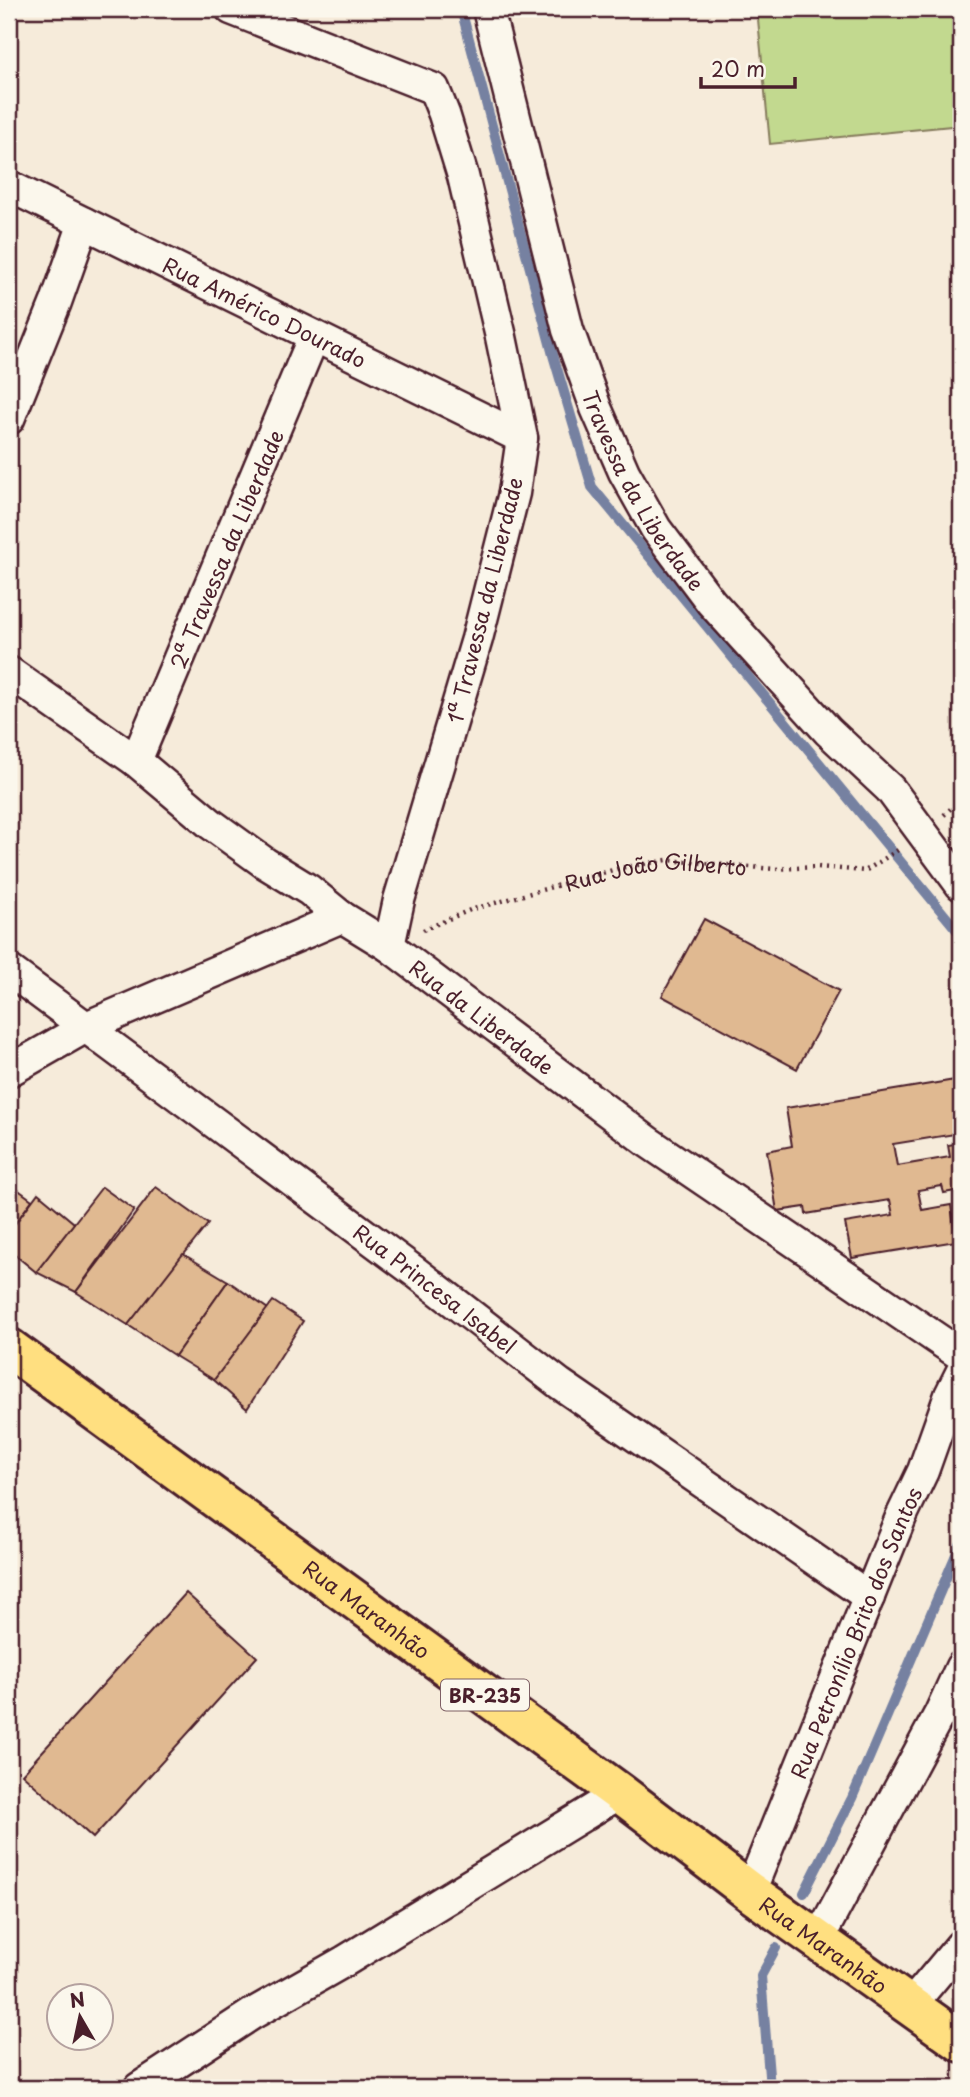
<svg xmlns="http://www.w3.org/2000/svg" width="970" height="2097" viewBox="0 0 970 2097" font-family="'Playpen Sans',sans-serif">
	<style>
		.pitch { fill: #c2d98f; stroke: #867c5d; stroke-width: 2 }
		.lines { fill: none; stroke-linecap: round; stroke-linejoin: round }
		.stream { stroke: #7681a1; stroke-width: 10 }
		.building { fill: #e0b991; stroke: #4a1f2b; stroke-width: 2 }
		.street-casing { stroke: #4a1f2b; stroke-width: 35 }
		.highway-casing { stroke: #4a1f2b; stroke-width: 44 }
		.path { stroke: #4a1f2b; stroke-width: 4.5; stroke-dasharray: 2 5; stroke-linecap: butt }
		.street { stroke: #fbf7ec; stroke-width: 30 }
		.highway { stroke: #ffdf80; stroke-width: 38 }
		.labels { text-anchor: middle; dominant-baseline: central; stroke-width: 5; stroke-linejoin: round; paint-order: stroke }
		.shield { fill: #fbf7ec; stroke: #7f6065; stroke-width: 2 }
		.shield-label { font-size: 19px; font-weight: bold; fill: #4a1f2b }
		.street-label { font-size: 21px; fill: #4a1f2b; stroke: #fbf7ec }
	</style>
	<rect width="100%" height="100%" fill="#f6ebda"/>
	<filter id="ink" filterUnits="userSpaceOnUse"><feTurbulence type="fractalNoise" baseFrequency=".0143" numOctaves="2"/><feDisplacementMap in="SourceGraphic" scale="14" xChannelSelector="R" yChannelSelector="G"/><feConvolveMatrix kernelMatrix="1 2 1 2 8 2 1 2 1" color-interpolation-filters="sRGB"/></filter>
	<g filter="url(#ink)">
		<path class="pitch" d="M757 9H961V125L770 144Z"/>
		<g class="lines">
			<g class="stream">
				<path d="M461 9 553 355 592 487 961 935"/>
				<path d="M804 1893 852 1798 961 1543"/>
				<path d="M770 2088 761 1976 776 1948"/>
			</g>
		</g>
		<g class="building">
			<path d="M704 919 839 991 797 1069 662 996Z"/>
			<path d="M961 1079V1133L893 1144 897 1166 950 1157 948 1145 961 1143V1190L944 1193 942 1186 918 1190 922 1210 951 1205 956 1241 852 1258 845 1223 893 1215 890 1200 806 1214 805 1207 777 1211 767 1151 792 1146 786 1108Z"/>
			<path d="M9 1183 32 1200 9 1232Z"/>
			<path d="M102 1187 134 1210 76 1292 36 1272Z"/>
			<path d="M156 1187 208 1224 128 1325 76 1292Z"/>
			<path d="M38 1193 74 1223 36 1272 9 1250V1232Z"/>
			<path d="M183 1254 228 1281 175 1356 128 1325Z"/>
			<path d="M228 1281 268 1309 214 1380 175 1356Z"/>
			<path d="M273 1301 303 1321 247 1409 214 1380Z"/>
			<path d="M186 1593 257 1657 93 1838 22 1774Z"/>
		</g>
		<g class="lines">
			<defs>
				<g id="street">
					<path d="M231 9 434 89 444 114 463 176 501 337 522 438 514 493 477 639 399 900 389 946"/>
					<path id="s2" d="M488 9 568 330 596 408 624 472 656 529 711 602 828 731 890 789 961 885"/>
					<path id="s3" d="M9 186 522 438"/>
					<path d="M9 419 56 302 84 223"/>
					<path id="s4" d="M9 672 136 761 211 824 265 863 309 890 342 917 389 946 648 1142 961 1355"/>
					<path d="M136 761 314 336"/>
					<path id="s5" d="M9 970 414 1271 560 1384 869 1597"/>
					<path d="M9 1071 86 1027 342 917"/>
					<path id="s6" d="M750 1892 901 1517 923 1471 950 1395 961 1373"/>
					<path d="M818 1940 940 1713 961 1667"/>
					<path d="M911 2005 961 1945"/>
					<path d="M139 2088 252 2014 345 1961 620 1793"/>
				</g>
				<g id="highway">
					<path id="s7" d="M9 1348 620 1793 750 1892 961 2042"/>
				</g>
			</defs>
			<use href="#street" class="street-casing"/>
			<use href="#highway" class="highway-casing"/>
			<g class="path">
				<path d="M944 815 961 799"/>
				<path id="s1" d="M423 930 470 910 620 868 667 860 774 869 818 867 865 871 898 850"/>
			</g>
			<use href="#street" class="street"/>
			<use href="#highway" class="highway"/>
		</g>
	</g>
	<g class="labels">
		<rect class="shield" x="441" y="1679.5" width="88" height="31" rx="5"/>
		<g class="shield-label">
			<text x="485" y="1695">BR-235</text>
		</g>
		<g class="street-label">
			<text stroke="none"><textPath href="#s3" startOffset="285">Rua Américo Dourado</textPath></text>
			<text stroke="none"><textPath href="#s2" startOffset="509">Travessa da Liberdade</textPath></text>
			<text transform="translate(226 549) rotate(-67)">2ª Travessa da Liberdade</text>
			<text transform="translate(484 600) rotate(-76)">1ª Travessa da Liberdade</text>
			<text stroke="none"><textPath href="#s1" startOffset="242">Rua João Gilberto</textPath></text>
			<text stroke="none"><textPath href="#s4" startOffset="586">Rua da Liberdade</textPath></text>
			<text stroke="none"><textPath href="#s5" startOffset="532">Rua Princesa Isabel</textPath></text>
			<text stroke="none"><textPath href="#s7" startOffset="443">Rua Maranhão</textPath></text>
			<text stroke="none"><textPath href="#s6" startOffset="280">Rua Petronílio Brito dos Santos</textPath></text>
			<text stroke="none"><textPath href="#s7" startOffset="1010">Rua Maranhão</textPath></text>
		</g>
	</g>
	<rect width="970" height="2097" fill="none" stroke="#fbf7ec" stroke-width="35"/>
	<rect x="18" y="18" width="935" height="2062" fill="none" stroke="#4a1f2b" stroke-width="2.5" filter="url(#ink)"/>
	<g transform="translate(80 2017) rotate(351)"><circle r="33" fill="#fbf7ec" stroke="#b4a19f" stroke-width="2"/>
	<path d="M0-5L12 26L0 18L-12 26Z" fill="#4a1f2b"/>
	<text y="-10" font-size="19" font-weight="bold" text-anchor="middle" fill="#4a1f2b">N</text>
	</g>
	<path d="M701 77v10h94v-10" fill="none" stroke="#4a1f2b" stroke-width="3.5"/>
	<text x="711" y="77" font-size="21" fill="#4a1f2b" stroke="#fbf7ec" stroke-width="5" paint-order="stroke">20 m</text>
</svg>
